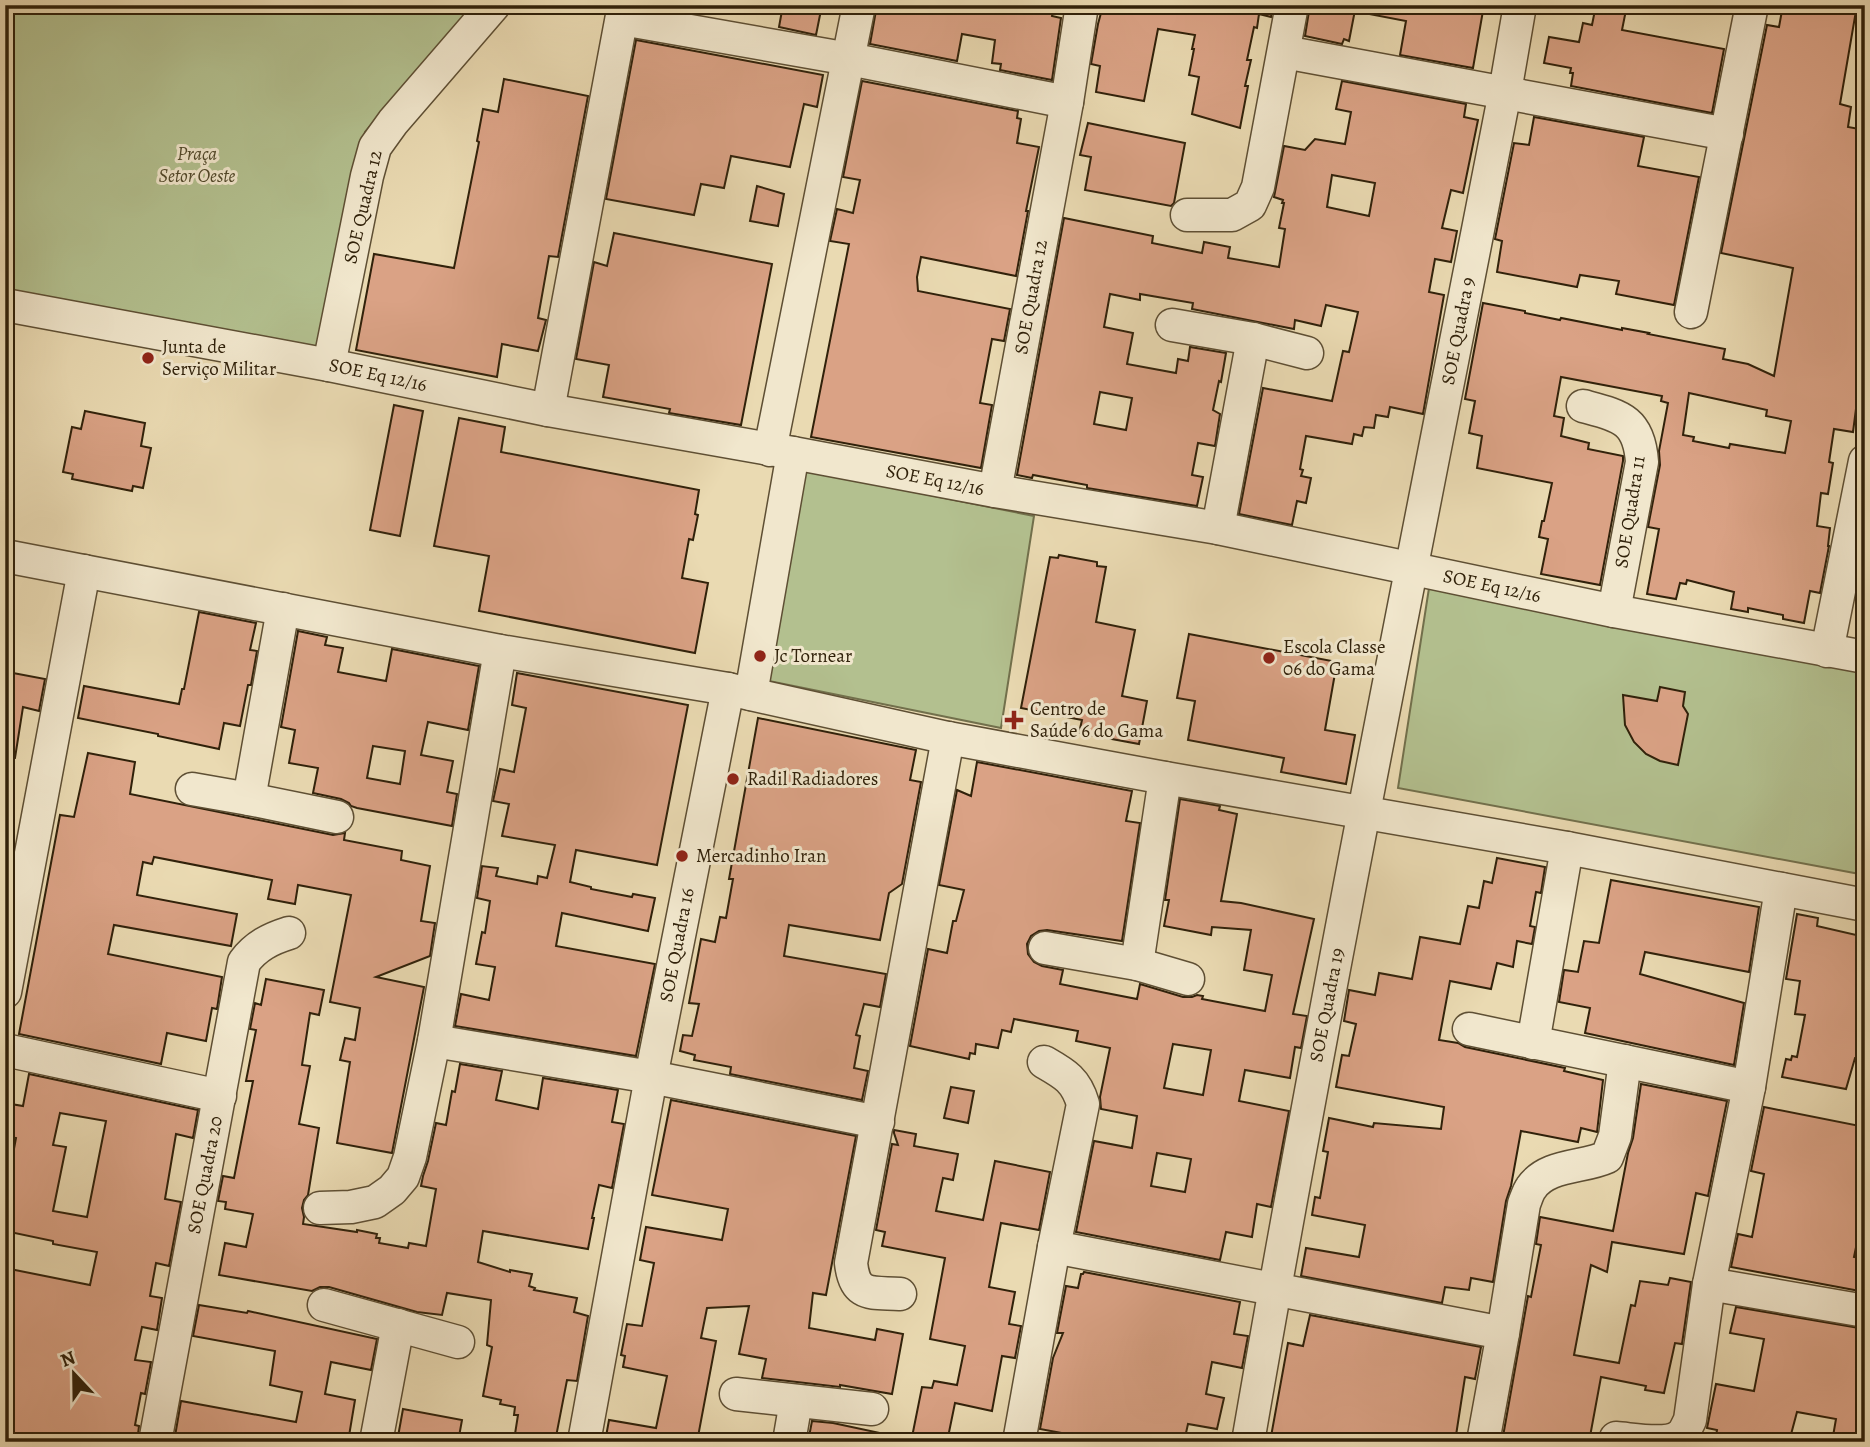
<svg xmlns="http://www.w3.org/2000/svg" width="1870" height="1447" viewBox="0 0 1870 1447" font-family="Alegreya,serif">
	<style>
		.green { fill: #b3c08f; stroke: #72704c; stroke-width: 2 }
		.building { fill: #daa285; stroke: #30210a; stroke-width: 2; fill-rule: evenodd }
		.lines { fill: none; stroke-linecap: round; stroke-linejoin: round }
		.minor-casing { stroke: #5e4f34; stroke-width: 35 }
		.minor { stroke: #f1e7cd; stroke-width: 32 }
		.poi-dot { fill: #8f2418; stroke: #f1e7cd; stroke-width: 2.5 }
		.labels { text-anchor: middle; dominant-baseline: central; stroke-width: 6; stroke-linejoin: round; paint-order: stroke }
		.park-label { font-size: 19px; font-style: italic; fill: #51492b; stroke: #f1e7cd }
		.street-label { font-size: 19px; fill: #30210a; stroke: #f1e7cd }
		.poi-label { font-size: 19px; fill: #30210a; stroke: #f1e7cd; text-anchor: start }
	</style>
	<rect width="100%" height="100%" fill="#eadab2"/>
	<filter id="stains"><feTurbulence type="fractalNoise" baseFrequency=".00286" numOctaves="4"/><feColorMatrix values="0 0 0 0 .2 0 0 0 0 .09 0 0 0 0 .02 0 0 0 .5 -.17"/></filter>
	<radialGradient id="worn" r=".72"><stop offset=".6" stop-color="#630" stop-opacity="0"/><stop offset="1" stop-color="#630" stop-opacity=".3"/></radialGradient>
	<g class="green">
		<path d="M5 5H474L365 132 325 348 5 292Z"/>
		<path d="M800 469 1034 516 1001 728 764 680Z"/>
		<path d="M1429 588 1865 668V875L1398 788Z"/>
	</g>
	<g class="building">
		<path d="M783 5H822L816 35 779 27Z"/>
		<path d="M877 5H990L1013 9 1014 5H1054L1052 16 1061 18 1052 80 1000 70 1001 64 992 63 995 40 962 34 957 61 870 44Z"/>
		<path d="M1111 5H1273L1271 17 1259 14 1257 28 1254 27 1247 60H1251L1245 86H1248L1240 128 1192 114 1199 77 1189 75 1194 49H1192L1195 35 1158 29 1144 101 1096 92 1100 66 1091 64 1098 24 1101 13 1110 14Z"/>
		<path d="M1310 5H1356L1349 41 1344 39 1342 44 1305 36Z"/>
		<path d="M1370 5H1484L1473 68 1400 55 1406 21 1369 14Z"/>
		<path d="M1596 5H1627L1622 30 1724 49 1712 113 1571 86 1573 73H1570L1571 68 1544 63 1549 37 1579 42 1583 23 1592 25Z"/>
		<path d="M1783 5H1857L1840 104 1851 107 1848 127 1865 130V379L1860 402 1857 401 1853 432 1834 429 1829 462 1833 463 1828 494 1821 493 1817 526 1830 528 1828 546H1829L1820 593 1810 591 1804 623 1783 619V615L1748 608V612L1731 609 1734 592 1687 580 1686 584 1680 583 1676 599 1647 594 1659 529 1648 527 1660 465 1659 451 1668 403 1661 401 1662 396 1561 377 1554 416 1564 418 1561 436 1589 443 1588 449 1623 456V461L1600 585 1541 574 1548 539 1539 537 1542 521H1544L1552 483 1477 468 1482 436 1469 433 1475 401 1465 399 1483 303 1525 311V313L1560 320 1561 318 1622 330V328L1649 333 1648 334 1725 349 1723 359 1748 364 1774 376 1793 268 1721 253 1767 25 1779 27ZM1689 393 1767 410 1766 416 1791 421 1785 453 1730 444 1729 448 1693 441 1694 437 1683 435Z"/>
		<path d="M636 40 823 75 817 107 804 104 790 167 731 156 724 188 701 184 694 215 606 199Z"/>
		<path d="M504 79 588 96 558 257 549 256 538 318 546 320 538 351 502 344 497 377 356 350 374 254 454 268 479 142 477 141 483 109 498 112Z"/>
		<path d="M862 81 1018 111 1017 118 1021 119 1017 143 1039 147 1026 211H1028L1016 276 921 257 917 277 918 291 1010 309 1004 341 992 339 980 403 992 405 981 468 811 437 849 244 830 241 837 209 853 213 860 180 843 177Z"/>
		<path d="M1342 81 1466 104 1464 117 1478 120 1463 193 1451 190 1442 228 1457 231 1451 262 1435 259 1429 292 1444 295 1423 414 1390 407 1388 417 1376 415 1374 428 1364 427 1362 436 1354 434 1352 444 1306 436 1300 469 1303 470 1301 476 1311 478 1306 503 1297 501 1292 525 1239 514 1263 388 1332 401 1343 351 1349 352 1358 312 1326 305 1321 326 1295 320 1294 329 1192 309 1193 303 1140 294V300L1110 294 1104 327 1133 333 1127 364 1176 373 1178 359 1188 361 1190 347 1226 353 1221 382 1219 381 1213 410 1220 414 1215 446 1198 443 1192 475 1203 477 1197 506 1087 488V485L1033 475 1032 478 1017 475 1064 218 1153 236 1152 243 1202 253 1204 242 1230 247 1228 258 1279 267 1285 229 1279 228 1284 203H1282L1283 200 1274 197 1284 146 1305 150 1315 139 1345 144 1351 112 1336 109ZM1332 175 1375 183 1369 216 1327 207ZM1100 392 1132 398 1126 430 1094 424Z"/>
		<path d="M1534 117 1644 137 1638 166 1699 177 1674 305 1616 294 1619 281 1580 275 1577 287 1497 272 1502 241 1495 239 1514 143 1529 145Z"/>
		<path d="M1088 123 1185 143 1174 203 1171 206 1085 190 1091 157 1080 155Z"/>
		<path d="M757 186 784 194 778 226 750 221Z"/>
		<path d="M614 233 772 264 741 425 669 413 670 409 603 397 609 365 576 359 594 262 607 266Z"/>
		<path d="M394 405 423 411 400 536 370 530Z"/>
		<path d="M85 411 145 423 141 446 151 448 143 488 133 486 132 491 72 479 73 474 63 472 72 427 81 429Z"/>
		<path d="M459 418 505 427 501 452 699 490 695 514 698 515 693 540 689 539 682 578 708 583 695 653 479 611 489 556 434 546Z"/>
		<path d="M1059 555 1097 562V566L1106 567 1096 622 1135 630 1122 696 1147 701 1139 744 1079 733 1082 720 1021 708 1050 557 1058 558Z"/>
		<path d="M199 612 256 623 250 650 257 651 251 685H248L240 726 224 723 219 749 158 736V734L78 718 84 686 179 704 182 689H184Z"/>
		<path d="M298 631 327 637 325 645 343 648 338 672 386 681 392 649 479 666 468 730 428 722 421 755 453 761 447 792 457 794 452 826 357 808 351 806 349 803 341 799 313 793 318 768 289 763 295 730 281 727ZM373 746 405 751 400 784 367 778Z"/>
		<path d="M1189 634 1337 662 1325 730 1355 735 1346 784 1281 772 1284 758 1188 740 1195 701 1177 698Z"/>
		<path d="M13 673 45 679 39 711 23 707 15 758 5 757V676L12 678Z"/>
		<path d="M517 673 688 705 657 865 576 850 570 882 591 887V889L632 897 633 894 655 898 648 931 562 913 556 946 655 964 636 1056 455 1026 461 994 489 1000 495 967 476 964 482 932 485 933 490 901 477 898 482 866 498 868 496 876 537 884 538 876 547 878 555 845 502 836 509 804 493 801 500 769 514 772 526 708 512 705Z"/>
		<path d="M1660 687 1685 692 1683 706 1688 714 1678 765 1660 761 1646 754 1634 742 1625 725 1623 695 1657 701Z"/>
		<path d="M758 718 916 750 910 780 921 782 902 884 889 893 880 940 789 925 784 956 886 974 880 1007 864 1004 856 1035 860 1036 854 1068 868 1071 862 1100 730 1074 731 1067 694 1060 695 1055 680 1051 683 1035 692 1036 699 1004 689 1003 701 939 715 942 720 917 726 918 733 879H729Z"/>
		<path d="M88 753 135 762 130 794 333 835 345 833 344 840 402 851 401 860 430 866 421 921 435 923 430 956 376 977 424 987 392 1153 337 1143 350 1062 340 1060 345 1038 355 1040 360 1008 330 1002 351 895 298 885 295 904 268 899 272 880 154 857 152 864 143 862 137 895 237 914 231 946 114 925 108 954 222 977 217 1009 212 1008 206 1041 167 1033 161 1064 19 1034 60 815 74 817Z"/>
		<path d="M977 762 1132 791 1126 821 1140 823 1122 941 1047 930 1039 931 1031 936 1027 944 1028 954 1034 962 1042 966 1063 970 1060 984 1137 999 1140 984 1183 997H1192L1197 995 1203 996 1202 999 1265 1011 1272 975 1244 970 1251 930 1212 927 1211 935 1164 926 1169 900H1165L1180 799 1220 806 1219 810 1237 814 1221 901 1241 903 1314 919 1293 1014 1307 1016 1301 1048 1295 1047 1290 1078 1245 1070 1239 1101 1289 1111 1271 1207 1257 1204 1252 1237 1226 1232 1220 1260 1076 1232 1094 1141 1132 1148 1137 1116 1101 1109 1100 1097 1110 1048 1076 1041 1078 1031 1014 1019 1011 1032 1002 1030 998 1048 976 1044 975 1054 970 1053 969 1059 910 1046 928 949 947 953 953 921H956L964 890 939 885 957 790 971 796ZM1173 1044 1211 1050 1203 1095 1164 1088ZM1157 1153 1191 1159 1185 1192 1151 1186Z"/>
		<path d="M1497 858 1545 867 1541 893 1536 892 1530 926 1535 927 1532 944 1517 941 1513 967 1497 963 1491 989 1450 981 1439 1040 1458 1043 1465 1047 1565 1068 1564 1071 1603 1080 1597 1132 1581 1128 1578 1142 1521 1131 1511 1186 1506 1201 1493 1282 1471 1278 1469 1290 1445 1287 1442 1303 1301 1276 1306 1248 1359 1257 1365 1225 1312 1215 1315 1197 1320 1198 1328 1152 1323 1151 1329 1118 1373 1127 1374 1123 1441 1129 1444 1107 1336 1087 1342 1055 1349 1056 1356 1024 1344 1021 1349 990 1375 995 1379 973 1412 979 1420 937 1460 944 1468 906 1479 908 1484 881 1492 883Z"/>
		<path d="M1611 880 1759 907 1749 972 1645 952 1640 974 1744 1003 1734 1065 1585 1033 1590 1008 1559 1002 1564 970 1578 972 1584 941 1599 943Z"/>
		<path d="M1797 914 1818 918 1817 926 1865 937V1044L1862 1059 1855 1058 1846 1089 1782 1077 1786 1059 1791 1060 1792 1056 1797 1057 1805 1015 1795 1014 1800 981 1786 979Z"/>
		<path d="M266 979 324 990 319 1015 310 1013 302 1065 310 1066 299 1124 319 1128 308 1195 304 1200 302 1208 304 1217 303 1224 357 1232V1230L377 1234 376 1238H380L379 1243 408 1248 409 1243 426 1246 436 1189 421 1186 423 1176 428 1161 436 1123 446 1125 452 1091 455 1092 460 1064 502 1071 496 1100 538 1109 543 1078 618 1090 612 1122 624 1124 612 1188 599 1185 592 1218H594L588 1249 483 1231 478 1262 510 1272V1270L532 1274 529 1286 535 1288 534 1290 577 1298 574 1312 588 1316 577 1381 567 1380 555 1442 520 1437V1434H515L518 1415H514L515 1407 500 1404 501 1400 483 1396 492 1347 487 1345 491 1300 447 1293 442 1315 417 1312 329 1287H320L312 1291 219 1275 225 1243 246 1247 253 1214 225 1209 226 1202 218 1201 223 1176 234 1178 253 1081H246L256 1030 250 1029 255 1003 261 1005Z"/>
		<path d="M29 1074 198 1110 193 1138 176 1134 165 1199 181 1202 169 1266 156 1263 150 1296 162 1298 157 1330 142 1327 135 1360 151 1362 145 1394 141 1393 135 1425 139 1426 137 1442H48L5 1433V1268L90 1285 97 1252 53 1244V1241L5 1231V1197L16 1138 5 1136V1103L23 1106ZM60 1113 106 1121 87 1217 53 1211 66 1147 53 1145Z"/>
		<path d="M1641 1084 1727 1101 1708 1196 1696 1193 1684 1254 1612 1242 1607 1272 1591 1265 1574 1355 1619 1363 1631 1305 1635 1306 1640 1281 1668 1285 1670 1278 1691 1282 1682 1344 1675 1343 1664 1393 1645 1390 1646 1386 1601 1377 1589 1442H1502L1528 1296 1531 1297 1541 1245 1536 1244 1540 1217 1613 1231 1628 1153 1633 1138Z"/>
		<path d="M951 1087 974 1091 968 1123 944 1118Z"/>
		<path d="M671 1100 856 1136 826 1295 813 1293 809 1328 875 1340 877 1329 903 1334 892 1394 840 1385V1387L762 1378 766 1359 739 1354 749 1306 707 1308 701 1338 716 1341 697 1442H605L609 1420 656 1428 667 1376 623 1367 625 1356 621 1355 627 1324 642 1326 654 1263 640 1260 646 1227 722 1240 728 1209 652 1195Z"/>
		<path d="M1764 1107 1865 1127V1204L1854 1257 1865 1259V1292L1731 1267 1738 1234 1752 1237 1764 1174 1751 1171Z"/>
		<path d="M894 1130 916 1134 914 1146 958 1154 953 1180 943 1178 936 1211 983 1220 995 1161 1050 1172 1039 1230 1001 1223 989 1287 1015 1292 1009 1324 1021 1326 1015 1358 1002 1356 992 1411 955 1403 947 1442H911L922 1387 932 1388 934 1381 957 1385 965 1346 930 1339 945 1258 882 1246 885 1232 876 1230 892 1144 898 1145 894 1133Z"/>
		<path d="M1084 1272 1240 1302 1234 1334 1248 1336 1242 1368 1212 1362 1206 1394 1224 1398 1217 1429 1188 1424 1184 1442H1110L1040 1429 1053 1358 1063 1333H1057L1066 1286 1078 1288 1081 1274H1083Z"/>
		<path d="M199 1305 247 1313 248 1311 377 1339 371 1370 331 1362 325 1394 355 1400 348 1442H174L181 1401 296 1422 302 1392 270 1385 275 1351 193 1336Z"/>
		<path d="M1736 1307 1865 1329V1442H1832L1836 1419 1797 1412 1789 1442H1715L1717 1430 1707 1428 1716 1384 1754 1391 1764 1339 1730 1333Z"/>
		<path d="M1310 1315 1481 1347 1475 1379 1465 1377 1455 1442H1270L1288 1343 1303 1346Z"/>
		<path d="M403 1409 462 1420 458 1442H397Z"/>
		<path d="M812 1421 833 1423 880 1433V1442H808Z"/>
	</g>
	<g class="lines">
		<defs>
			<g id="minor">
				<path d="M622 19 849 59 1067 102"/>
				<path d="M1284 52 1727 134"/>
				<path d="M1187 215H1232L1250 205 1258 187 1292 5"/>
				<path d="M5 305 329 365 548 410 793 453 995 491 1218 528 1614 611 1865 657"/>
				<path d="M1691 312 1752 5"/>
				<path d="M1172 325 1253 339 1307 353"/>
				<path d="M329 365 367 176 375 147 393 122 494 5"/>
				<path d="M1583 406C1620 416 1639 419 1642 462L1614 611"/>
				<path d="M548 410 624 5"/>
				<path d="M770 450 859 5"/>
				<path d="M995 491 1067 102 1082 5"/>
				<path d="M1218 528 1253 339"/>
				<path d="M5 556 500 651 728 689 948 738 1165 778 1567 848 1865 905"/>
				<path d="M1827 651 1865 461"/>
				<path d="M751 694 793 453"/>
				<path d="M192 789 249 799 283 609"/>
				<path d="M249 799 337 817"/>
				<path d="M1045 948 1137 964 1165 778"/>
				<path d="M1137 964 1188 979"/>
				<path d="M5 992 84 571"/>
				<path d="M1469 1029 1749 1087"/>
				<path d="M434 1041 651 1077 878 1122"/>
				<path d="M1533 1043 1567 848"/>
				<path d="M5 1050 220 1096"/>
				<path d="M320 1208 351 1207 375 1202 392 1190 403 1177 410 1157 434 1041 500 651"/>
				<path d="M1054 1247 1503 1333"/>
				<path d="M1709 1284 1865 1311"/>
				<path d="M900 1294C871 1292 855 1298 851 1263L948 738"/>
				<path d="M324 1305 458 1342"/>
				<path d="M736 1394 872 1409"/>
				<path d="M1616 1438C1633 1439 1669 1447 1682 1434 1685 1431 1688 1424 1690 1420L1709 1284 1749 1087 1781 889"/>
				<path d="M155 1442 244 962C256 946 270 939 289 933"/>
				<path d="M376 1442 398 1325"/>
				<path d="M584 1442 651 1077 728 689"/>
				<path d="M789 1442 796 1401"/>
				<path d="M1019 1442 1054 1247 1083 1104C1076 1080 1065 1074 1044 1062"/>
				<path d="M1248 1442C1326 990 1417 542 1505 92L1520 5"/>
				<path d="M1483 1442 1503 1333 1524 1204C1526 1199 1528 1192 1531 1188 1547 1164 1583 1168 1607 1157L1615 1136 1625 1061"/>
			</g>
		</defs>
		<use href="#minor" class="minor-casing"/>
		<use href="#minor" class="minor"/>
	</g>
	<g class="poi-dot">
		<circle cx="148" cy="358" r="7"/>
		<circle cx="760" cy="656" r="7"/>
		<circle cx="1269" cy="658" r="7"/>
		<path d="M1010.5 709.5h7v7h7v7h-7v7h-7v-7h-7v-7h7z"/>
		<circle cx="733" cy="779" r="7"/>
		<circle cx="682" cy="856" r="7"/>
	</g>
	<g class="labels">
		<g class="park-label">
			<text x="197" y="154">Praça<tspan x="197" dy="22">Setor Oeste</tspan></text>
		</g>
		<g class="street-label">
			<text transform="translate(363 207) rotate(-77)">SOE Quadra 12</text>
			<text transform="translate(1031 297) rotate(-80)">SOE Quadra 12</text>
			<text transform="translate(1458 331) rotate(-79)">SOE Quadra 9</text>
			<text transform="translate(378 375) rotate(12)">SOE Eq 12/16</text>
			<text transform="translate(935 480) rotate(11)">SOE Eq 12/16</text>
			<text transform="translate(1630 512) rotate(-81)">SOE Quadra 11</text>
			<text transform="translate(1492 586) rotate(12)">SOE Eq 12/16</text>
			<text transform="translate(677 945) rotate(-79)">SOE Quadra 16</text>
			<text transform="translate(1327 1005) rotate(-79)">SOE Quadra 19</text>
			<text transform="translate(205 1175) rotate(-79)">SOE Quadra 20</text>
		</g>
		<g class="poi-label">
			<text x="162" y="347">Junta de<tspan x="162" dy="22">Serviço Militar</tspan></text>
			<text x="1283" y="647">Escola Classe<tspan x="1283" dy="22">06 do Gama</tspan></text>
			<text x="774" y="656">Jc Tornear</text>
			<text x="1030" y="709">Centro de<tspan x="1030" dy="22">Saúde 6 do Gama</tspan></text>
			<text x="747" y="779">Radil Radiadores</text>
			<text x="696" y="856">Mercadinho Iran</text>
		</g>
	</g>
	<rect width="1870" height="1447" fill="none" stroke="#eadab2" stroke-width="28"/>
	<rect x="7" y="7" width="1856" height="1433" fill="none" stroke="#30210a" stroke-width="3.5"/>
	<rect x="14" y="14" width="1842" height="1419" fill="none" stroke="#30210a" stroke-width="2"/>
	<g transform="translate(74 1374) rotate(338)" stroke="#f1e7cd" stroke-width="5" paint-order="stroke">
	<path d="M0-5L12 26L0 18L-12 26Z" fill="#30210a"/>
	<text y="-10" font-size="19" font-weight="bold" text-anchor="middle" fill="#30210a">N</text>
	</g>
	<rect width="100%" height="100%" filter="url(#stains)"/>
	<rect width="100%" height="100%" fill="url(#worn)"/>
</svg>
